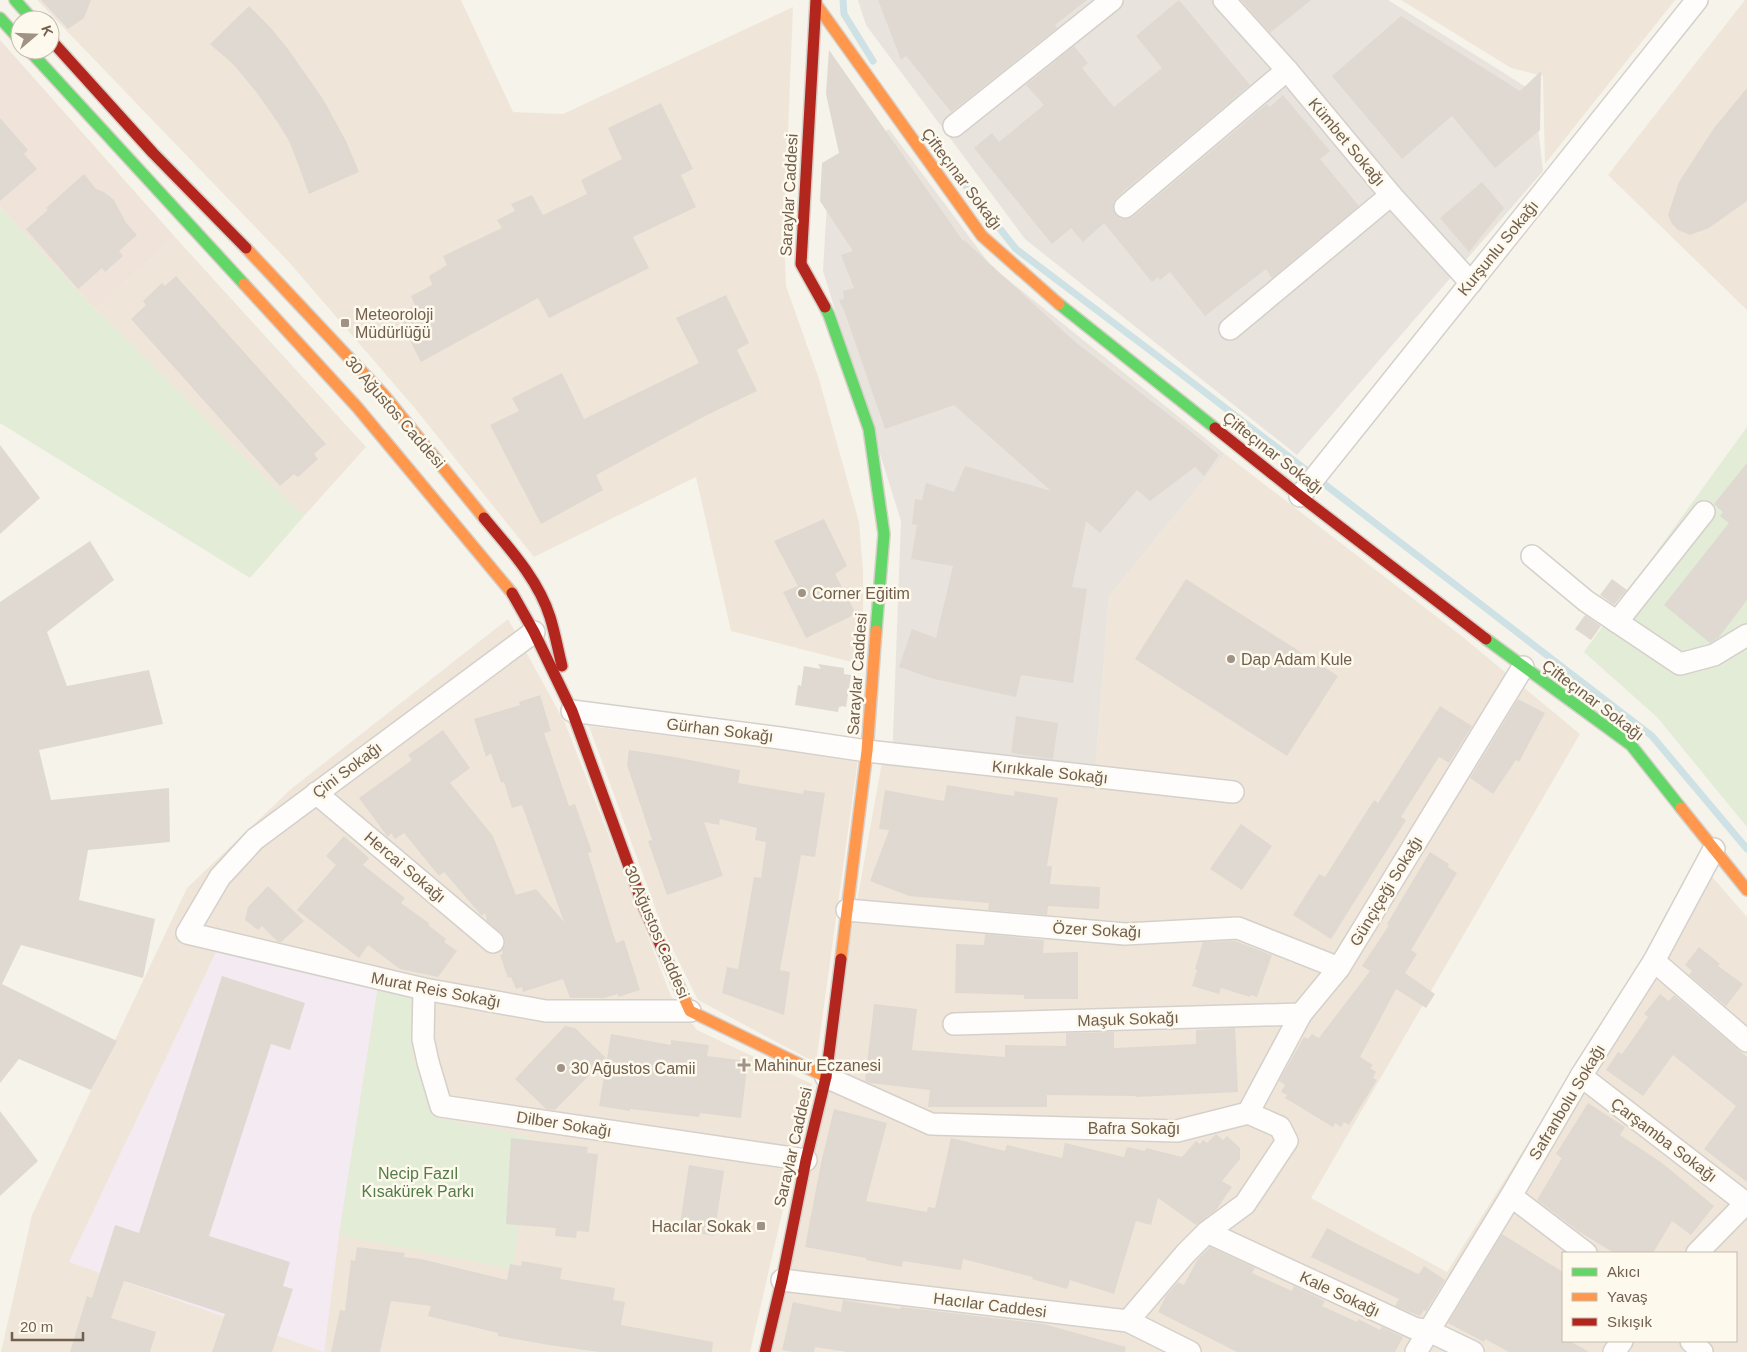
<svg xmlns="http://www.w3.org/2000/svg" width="1747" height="1352" viewBox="0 0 1747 1352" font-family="Helvetica,sans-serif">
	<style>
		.residential { fill: #efe6d9; fill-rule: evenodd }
		.commercial { fill: #f0e4da }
		.industrial { fill: #e8e3dc }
		.education { fill: #f4ebf2 }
		.green { fill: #e2ecd7 }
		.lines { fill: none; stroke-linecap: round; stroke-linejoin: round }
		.stream { stroke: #cee1e5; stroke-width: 7 }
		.building { fill: #dfd9d1 }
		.street-casing { stroke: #d5d0ca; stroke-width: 24 }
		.fast-casing { stroke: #d6d0c9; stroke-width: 14 }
		.slow-casing { stroke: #d6d0c9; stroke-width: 14 }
		.jam-casing { stroke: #d6d0c9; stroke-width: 14 }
		.street { stroke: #fefdfc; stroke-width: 21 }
		.fast { stroke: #63d668; stroke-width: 11 }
		.slow { stroke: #ff974d; stroke-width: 11 }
		.jam { stroke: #b3261e; stroke-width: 11 }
		.poi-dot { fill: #a09284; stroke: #fdf9ed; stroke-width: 2 }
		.labels { text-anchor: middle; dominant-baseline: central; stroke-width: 5; stroke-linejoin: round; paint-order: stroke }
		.street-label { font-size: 16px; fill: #725e4d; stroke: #fdf9ed }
		.poi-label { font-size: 16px; fill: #725e4d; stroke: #fdf9ed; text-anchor: start }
		.park-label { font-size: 16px; fill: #547c49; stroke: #fdf9ed }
	</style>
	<rect width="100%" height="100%" fill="#f6f3eb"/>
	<g class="residential">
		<path d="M37 0H461L513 112 563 114 793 7 784 235 786 286 819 379 859 522 863 571V665L731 631 696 477 534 557 413 406 288 261Z"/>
		<path d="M1401 0H1675L1545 164 1543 76 1511 68Z"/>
		<path d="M1745 0H1747V310L1608 175Z"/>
		<path d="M175 237 366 447 304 516 95 309Z"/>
		<path d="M1225 454 1459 634 1580 734 1311 1198 1447 1272 1702 865 1747 917V1352H765L828 1063 882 762 1094 785 1109 596ZM1563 1253H1736V1341H1563Z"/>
		<path d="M508 619 565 723 671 996 697 1030 812 1084 750 1352H1L32 1215 187 888 291 789Z"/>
		<path d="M589 726 858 759 816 1063 698 1000 664 932Z"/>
	</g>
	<path class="commercial" d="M0 40 175 237 95 309 0 207Z"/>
	<g class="industrial">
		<path d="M858 0H1388L1534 92 1543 171 1297 455 1025 239 866 25Z"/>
		<path d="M889 129 991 266 1225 454 1109 596 1094 785 892 763 901 521 823 271 829 169Z"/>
	</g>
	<path class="education" d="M226 931 379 980 339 1235 324 1352 69 1262Z"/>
	<g class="green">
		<path d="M0 207 95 309 304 516 250 578 0 423Z"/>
		<path d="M1747 427V827L1657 717 1584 652Z"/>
		<path d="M379 980 415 990 412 1057 434 1117 530 1137 513 1269 339 1235Z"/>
	</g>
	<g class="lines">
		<g class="stream">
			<path d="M843 0 844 14 873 61"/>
			<path d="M932 143 1016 249 1176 370 1652 736 1747 849"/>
		</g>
	</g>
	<g class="building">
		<path d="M41 0H91L84 18 68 29Z"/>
		<path d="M878 0H1087L1055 25 1057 28 951 112 906 56 901 60Z"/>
		<path d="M1179 0 1250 85 1117 197 1113 202V209L1116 215 1120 219H1127L1133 217 1267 104 1270 107 1283 95 1330 151 1320 159 1359 206 1272 278 1266 269 1205 316 1170 272 1160 280 1158 277 1152 282 1104 223 1083 242 1071 228 1052 244 974 148 992 133 999 142 1044 105 1026 85 1074 46 1088 63 1082 68 1114 107 1162 68 1136 36Z"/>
		<path d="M1241 0H1311L1270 33Z"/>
		<path d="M249 6 270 27 288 49 323 99 346 141 359 172 309 194 295 156 288 139 278 123 257 93 234 65 210 44Z"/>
		<path d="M1401 16 1520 91 1541 71 1540 130 1495 168 1452 116 1402 159 1332 76Z"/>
		<path d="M829 50 963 241 964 240 1074 341 1195 435 1219 455 1204 476 1195 467 1150 501 1137 490 1100 533 1086 521 1072 587 1087 589 1073 683 1021 675 1016 697 934 679 899 667 912 629 936 638 953 566 911 559 917 525 912 524 915 499 922 500 926 483 954 492 965 466 1051 491 954 405 885 429 844 310 839 300 844 299 843 291 854 288 841 255 853 251 820 201 822 163 839 153 826 94Z"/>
		<path d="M1747 88V201L1709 228 1690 235 1678 230 1672 224 1668 215 1679 182 1714 128Z"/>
		<path d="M661 103 693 169 681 175 696 207 633 237 649 268 549 318 538 298 421 362 397 315 415 305 411 296 432 285 429 276 447 265 443 256 502 228 497 220 515 211 511 204 532 195 543 215 587 194 581 180 622 159 608 128Z"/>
		<path d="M0 118 28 150 24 154 37 169 0 201Z"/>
		<path d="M84 174 96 189 104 192 114 200 126 223 137 235 119 251 123 256 105 272 102 268 78 289 26 229 48 210 46 208Z"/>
		<path d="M1482 182 1504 208 1469 252 1440 218Z"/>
		<path d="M176 276 326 444 314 454 318 459 298 477 294 474 280 486 131 319 146 305 143 301 162 283 165 286Z"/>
		<path d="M726 295 749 343 737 350 757 391 707 415 596 475 603 490 541 524 490 425 519 411 512 398 562 373 584 419 699 363 676 318Z"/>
		<path d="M0 445 40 498 0 534Z"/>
		<path d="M1747 463V600L1719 637 1710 643 1664 605 1729 523 1720 516 1723 512 1714 504Z"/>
		<path d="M824 519 847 566 835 574 856 614 806 638 783 592 798 586 774 541Z"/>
		<path d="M90 541 114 580 47 632 67 686 149 670 163 724 39 750 51 800 169 788 170 842 88 850 79 900 155 919 143 978 21 945 2 984 117 1041 91 1090 19 1059 0 1083V602Z"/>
		<path d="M1186 579 1338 676 1287 756 1135 659Z"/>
		<path d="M1612 579 1627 590 1614 605 1600 595Z"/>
		<path d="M1585 615 1601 626 1591 640 1575 629Z"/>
		<path d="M818 664 844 668V674L851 675 846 707 841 706 840 708 839 706 838 712 795 705 798 685 801 686 804 666 821 669Z"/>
		<path d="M540 695 551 731 544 733 569 806 575 804 592 852 588 853 616 943 624 940 640 990 618 997V994L604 998H570L563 979 523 992 522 987 516 989 511 977 508 978 500 955 503 954 502 951 505 944V938L501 933 487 921 485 913 482 916 444 872 439 876 404 833 395 839 391 833 388 837 387 836 359 798 412 760 408 755 443 730 470 768 450 783 493 836 516 895 536 889 564 922 522 805 512 808 504 782 501 783 491 753 486 757 474 719 520 705 519 702Z"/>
		<path d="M1518 699 1545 713 1519 762 1516 760 1493 794 1470 778Z"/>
		<path d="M1440 706 1472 726 1449 763 1439 757 1401 817 1406 820 1331 939 1293 915 1319 874 1325 877 1374 800 1378 803Z"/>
		<path d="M1016 716 1058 723 1053 759 1011 753Z"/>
		<path d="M629 750 675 757 740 770 738 783 803 794 804 790 825 793 815 857 801 855 780 970 790 972 784 1015 722 993 727 967 738 969 754 877 761 878 766 842 755 840 757 828 720 819 719 825 704 822 723 876 667 895 648 841 652 840 627 765Z"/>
		<path d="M947 785 1014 796 1015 791 1058 798 1047 866H1052L1050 884 1100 887 1099 909 1048 906 1047 915 988 910 989 903 909 896 870 881 889 830 879 829 885 790 944 801Z"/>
		<path d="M1241 824 1272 846 1242 890 1210 869Z"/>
		<path d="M344 836 369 858 363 865 405 898 401 903 430 924 428 925 446 939 444 942 457 951 438 977 400 969 368 945 359 958 297 910 336 865 326 856Z"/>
		<path d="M1430 852 1449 864 1448 867 1457 873 1411 950 1417 954 1405 973 1435 994 1426 1008 1396 989 1360 1057 1373 1065 1370 1068 1376 1072 1373 1078 1377 1080 1349 1125 1344 1122 1341 1127 1335 1123 1333 1127 1285 1098 1287 1095 1281 1092 1285 1085 1279 1081 1304 1037 1308 1039 1312 1034 1319 1038 1370 971 1362 966 1389 925 1387 924Z"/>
		<path d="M268 886 304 921 281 942H278L262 926 258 930 245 920 248 907Z"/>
		<path d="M985 934 1044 940 1043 953 1078 952V999H1024V995L955 993 956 944 984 945Z"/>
		<path d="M1235 941 1272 955 1257 997 1251 995 1250 997 1221 988 1219 994 1192 986 1197 970 1195 969 1203 942Z"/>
		<path d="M1699 947 1720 964 1718 966 1743 984 1726 1006 1689 975 1692 971 1685 965Z"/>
		<path d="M222 976 305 1003 290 1050 271 1044 209 1236 290 1262 283 1286 293 1289 272 1352H212L225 1314 124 1281 111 1318 156 1332 150 1352H70L87 1296 92 1298 115 1225 139 1233Z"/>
		<path d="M1660 994 1669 1001 1674 995 1747 1057V1182L1704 1149 1736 1106 1673 1055 1643 1096 1606 1070 1618 1052 1622 1054 1648 1017 1644 1014Z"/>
		<path d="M874 1004 917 1009 912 1050 1005 1057V1045L1066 1046V1033L1114 1032V1048L1196 1044V1030L1235 1028 1238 1092 1136 1097V1096L1047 1095V1107H928L930 1090 870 1083 865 1081Z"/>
		<path d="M565 1026 575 1028 606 1058 555 1110 546 1109 515 1079Z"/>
		<path d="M611 1034 671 1045V1040L709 1045 707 1056 748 1061 741 1118 700 1113 699 1117 630 1109V1111L599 1106Z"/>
		<path d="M1588 1103 1625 1127 1620 1135 1662 1163 1714 1206 1691 1235 1672 1221 1653 1253H1614L1578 1231 1537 1200 1562 1158 1556 1154Z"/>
		<path d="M834 1109 887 1123 866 1201 927 1212 928 1207 935 1208 951 1138 1005 1151 1007 1145 1062 1158 1065 1143 1124 1157 1127 1147 1145 1151 1146 1148 1182 1157 1196 1141 1200 1144 1203 1140 1207 1143 1216 1134 1223 1140 1227 1136 1240 1148V1159L1222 1181 1232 1187 1216 1210 1196 1225 1158 1198 1151 1225 1136 1221 1114 1294 1070 1280 1067 1289 1032 1279 1033 1277 963 1259 961 1270 903 1261 902 1267 866 1260V1258L805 1247 821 1163Z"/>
		<path d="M0 1111 38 1161 0 1196Z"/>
		<path d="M511 1138 588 1147 587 1153 598 1154 589 1232 577 1231 576 1238 555 1236 556 1228 506 1224Z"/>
		<path d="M689 1165 724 1171 714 1236 679 1230Z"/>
		<path d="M1327 1228 1359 1245 1416 1273 1419 1274 1424 1266 1445 1280 1426 1311 1424 1310 1420 1316 1395 1306 1399 1299 1311 1257Z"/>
		<path d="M1502 1234 1563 1272V1341H1570L1589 1352H1509L1485 1339 1484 1342 1448 1323Z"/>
		<path d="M357 1247 405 1253 404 1257 421 1259 507 1280 510 1264 521 1266 522 1261 562 1268 560 1279 615 1288 613 1300 625 1302 621 1325 713 1342 712 1352H599L549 1345 498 1336V1333L428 1316 431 1306 391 1301 380 1352H331L340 1310 345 1311 351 1260 355 1261Z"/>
		<path d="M1210 1247 1255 1268 1252 1273 1292 1291 1294 1286 1321 1299 1325 1301 1322 1306 1357 1322 1358 1319 1380 1330 1382 1327 1403 1337 1395 1352H1237L1158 1312 1166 1296 1178 1282 1184 1285 1197 1260Z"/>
		<path d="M843 1300 900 1309 901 1307 1044 1324 1126 1347 1125 1352H847L815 1347 814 1352H793L782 1350 793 1302 841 1312Z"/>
	</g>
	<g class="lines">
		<defs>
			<g id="street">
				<path d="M1224 0 1287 70 1391 195 1471 283"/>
				<path d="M954 126 1112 0"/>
				<path d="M1125 207 1287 70"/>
				<path d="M1230 329 1391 195"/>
				<path d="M1300 496 1697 0"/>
				<path d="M1532 556 1586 601 1680 664 1714 655 1747 635"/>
				<path d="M1617 622 1704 512"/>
				<path d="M534 632 255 839 220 877 187 933 424 989 546 1011H690"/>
				<path d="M572 711 780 738 867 751 1233 792"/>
				<path d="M316 793 493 942"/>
				<path d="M847 910 1125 934 1238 928 1339 968"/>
				<path d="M1654 961 1747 1041"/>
				<path d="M424 989 423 1039 428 1062 441 1106 806 1160"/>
				<path d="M954 1024 1301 1014"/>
				<path d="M1581 1076 1747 1204"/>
				<path d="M826 1077 931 1124 1177 1131 1248 1113 1280 1127 1287 1141 1245 1204 1207 1232 1186 1253 1128 1321"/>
				<path d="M1248 1113 1301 1014 1339 968 1523 667"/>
				<path d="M1511 1196 1586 1253"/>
				<path d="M1207 1232 1414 1328 1429 1331 1473 1352"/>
				<path d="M1697 1253 1747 1202"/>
				<path d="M782 1280 1128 1321 1190 1352"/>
				<path d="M1691 1341 1702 1352"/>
				<path d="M1416 1352 1511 1196 1581 1076 1654 961 1714 849"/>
				<path d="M1614 1352 1622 1341"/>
			</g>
			<g id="fast">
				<path d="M15 0 33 20"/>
				<path d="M0 18 20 40"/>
				<path d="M29 50 244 284"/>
				<path d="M1059 304 1215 428"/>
				<path d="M825 307 829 315 869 429 884 534 876 631"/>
				<path d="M1486 639 1631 745 1681 808"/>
			</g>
			<g id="slow">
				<path d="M816 4 982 236 1059 304"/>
				<path d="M246 248 383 394 484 518"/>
				<path d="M244 284 357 407 512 593"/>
				<path d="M1681 808 1747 890"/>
				<path d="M841 959 867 751 876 631"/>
				<path d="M676 980 690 1011 826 1077"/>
			</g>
			<g id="jam">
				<path d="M816 0 801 264 825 307"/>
				<path d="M50 39 153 153 246 248"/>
				<path d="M1215 428 1300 496 1486 639"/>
				<path d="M484 518C509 548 538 579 550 617 555 633 558 650 562 666"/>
				<path d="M512 593 534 632 572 711 644 908 676 980"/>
				<path d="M765 1352 782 1280 806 1160 826 1077 841 959"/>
			</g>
		</defs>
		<use href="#street" class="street-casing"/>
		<use href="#fast" class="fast-casing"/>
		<use href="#slow" class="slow-casing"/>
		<use href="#jam" class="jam-casing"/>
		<use href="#street" class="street"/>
		<use href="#fast" class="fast"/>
		<use href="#slow" class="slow"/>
		<use href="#jam" class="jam"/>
	</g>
	<g class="poi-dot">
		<rect x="340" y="318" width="10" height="10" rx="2.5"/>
		<circle cx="802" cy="593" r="5"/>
		<circle cx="1231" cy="659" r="5"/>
		<path d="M741.5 1057.5h5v5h5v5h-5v5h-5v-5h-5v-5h5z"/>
		<circle cx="561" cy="1068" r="5"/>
		<rect x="756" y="1221" width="10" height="10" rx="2.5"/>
	</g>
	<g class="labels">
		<g class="street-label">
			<text transform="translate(1347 142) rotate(50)">Kümbet Sokağı</text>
			<text transform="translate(962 179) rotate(53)">Çifteçınar Sokağı</text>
			<text transform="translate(789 195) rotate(-87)">Saraylar Caddesi</text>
			<text transform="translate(1498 248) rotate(-51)">Kurşunlu Sokağı</text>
			<text transform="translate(395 412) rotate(49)">30 Ağustos Caddesi</text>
			<text transform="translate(1273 453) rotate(38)">Çifteçınar Sokağı</text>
			<text transform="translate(857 674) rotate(-86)">Saraylar Caddesi</text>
			<text transform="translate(1593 700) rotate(37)">Çifteçınar Sokağı</text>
			<text transform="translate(720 730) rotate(7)">Gürhan Sokağı</text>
			<text transform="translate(347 770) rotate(-37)">Çini Sokağı</text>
			<text transform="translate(1050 772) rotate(6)">Kırıkkale Sokağı</text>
			<text transform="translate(405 867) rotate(40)">Hercai Sokağı</text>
			<text transform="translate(1386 891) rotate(-59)">Günçiçeği Sokağı</text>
			<text transform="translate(1097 930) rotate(3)">Özer Sokağı</text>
			<text transform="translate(657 932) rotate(67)">30 Ağustos Caddesi</text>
			<text transform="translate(436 990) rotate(11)">Murat Reis Sokağı</text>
			<text transform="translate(1128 1019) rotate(-2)">Maşuk Sokağı</text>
			<text transform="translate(1567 1102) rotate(-59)">Safranbolu Sokağı</text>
			<text transform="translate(564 1124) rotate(9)">Dilber Sokağı</text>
			<text x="1134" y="1128">Bafra Sokağı</text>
			<text transform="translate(1664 1140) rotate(37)">Çarşamba Sokağı</text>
			<text transform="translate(793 1147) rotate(-77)">Saraylar Caddesi</text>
			<text transform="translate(1340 1294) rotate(25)">Kale Sokağı</text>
			<text transform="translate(990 1305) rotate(7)">Hacılar Caddesi</text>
		</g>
		<g class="poi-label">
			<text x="355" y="314">Meteoroloji<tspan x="355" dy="18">Müdürlüğü</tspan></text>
			<text x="812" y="593">Corner Eğitim</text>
			<text x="1241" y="659">Dap Adam Kule</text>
			<text x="754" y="1065">Mahinur Eczanesi</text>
			<text x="571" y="1068">30 Ağustos Camii</text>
			<text x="751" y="1226" text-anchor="end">Hacılar Sokak</text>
		</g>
		<g class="park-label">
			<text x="418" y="1173">Necip Fazıl<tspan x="418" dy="18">Kısakürek Parkı</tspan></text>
		</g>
	</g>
	<rect x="1562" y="1252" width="175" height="90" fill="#fdf9ed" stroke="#c5bbad"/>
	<rect x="1572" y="1268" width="25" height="8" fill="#63d668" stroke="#c5bbad"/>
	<text x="1607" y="1277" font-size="15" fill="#725e4d">Akıcı</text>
	<rect x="1572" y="1293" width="25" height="8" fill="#ff974d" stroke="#c5bbad"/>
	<text x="1607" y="1302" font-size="15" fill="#725e4d">Yavaş</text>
	<rect x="1572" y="1318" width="25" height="8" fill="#b3261e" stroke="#c5bbad"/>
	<text x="1607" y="1327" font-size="15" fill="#725e4d">Sıkışık</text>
	<g transform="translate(35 35) rotate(71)"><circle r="24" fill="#fdf9ed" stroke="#c5bbad"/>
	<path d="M0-4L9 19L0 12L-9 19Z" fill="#a09284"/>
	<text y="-8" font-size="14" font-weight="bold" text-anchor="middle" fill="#725e4d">K</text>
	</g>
	<path d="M12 1332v8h71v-8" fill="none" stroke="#725e4d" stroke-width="2.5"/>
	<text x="20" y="1332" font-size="15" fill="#725e4d" stroke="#fdf9ed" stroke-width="4" paint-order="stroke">20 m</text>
</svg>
